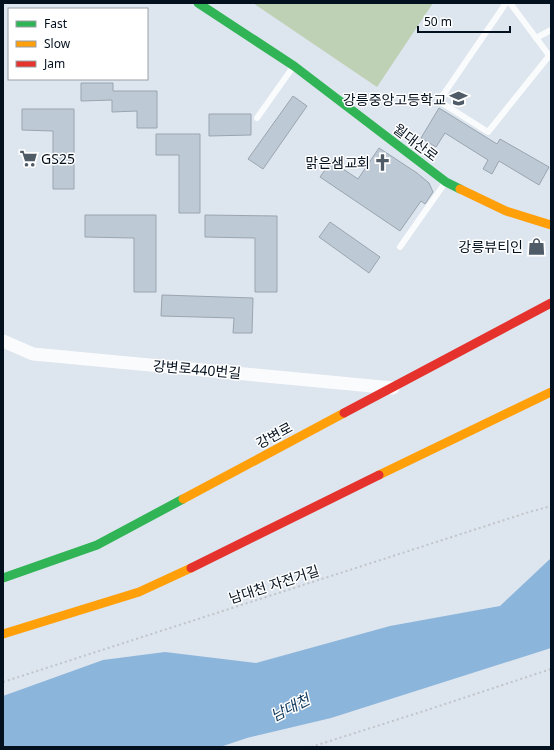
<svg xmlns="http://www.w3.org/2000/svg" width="554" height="750" viewBox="0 0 554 750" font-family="'Noto Sans','Noto Sans KR',sans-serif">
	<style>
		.green { fill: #bfd1b4 }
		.water { fill: #8cb5db }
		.building { fill: #bdc9d5; stroke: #99a5b0 }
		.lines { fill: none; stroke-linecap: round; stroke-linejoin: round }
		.path { stroke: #c1c4c8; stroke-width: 2; stroke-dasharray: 2 3; stroke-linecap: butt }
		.lane { stroke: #fafbfc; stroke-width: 6 }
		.street { stroke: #fafbfc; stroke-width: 13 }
		.fast { stroke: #30b455; stroke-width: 9 }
		.slow { stroke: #ff9f0a; stroke-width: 9 }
		.jam { stroke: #e5322d; stroke-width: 9 }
		.labels { text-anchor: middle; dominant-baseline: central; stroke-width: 3; stroke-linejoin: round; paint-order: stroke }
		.poi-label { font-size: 14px; fill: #03101e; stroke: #fff; text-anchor: end }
		.street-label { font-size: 14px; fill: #03101e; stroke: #fff }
		.water-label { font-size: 15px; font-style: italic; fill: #0f385b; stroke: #fff }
	</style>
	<rect width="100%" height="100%" fill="#dde5ee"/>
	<path class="green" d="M253 3H433L377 87Z"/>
	<path class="water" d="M551 558V648L331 718 247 738 220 747H3V696L103 660 165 652 256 663 390 626 500 606Z"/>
	<g class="building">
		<path d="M81 83H113V91H157V128H137V111L112 112V100L81 101Z"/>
		<path d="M293 96 307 106 263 169 248 159Z"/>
		<path d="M439 108 497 144 500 139 549 167 539 185 499 161 492 174 483 169 488 160 445 133 436 147 421 138Z"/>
		<path d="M22 109H74V189H53V131L22 130Z"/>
		<path d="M209 114H251V135L209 136Z"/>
		<path d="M156 134H200V213H179V155H156Z"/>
		<path d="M379 148 417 173 429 183 433 192 425 204 421 201 400 231 320 177 331 161 358 179Z"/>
		<path d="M85 215H156V292H134V238L85 237Z"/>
		<path d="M205 215 277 216V292H255V238L205 237Z"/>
		<path d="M330 222 380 257 369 273 319 237Z"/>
		<path d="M162 295 253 298 252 333H233L234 318 161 316Z"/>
	</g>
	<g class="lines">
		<g class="path">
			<path d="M3 682 526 513 551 506"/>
			<path d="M311 747 424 711 551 669"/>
		</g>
		<g class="lane">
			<path d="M506 3 439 101 488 132 549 56"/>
			<path d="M510 3 551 58"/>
			<path d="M536 38 551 30"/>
			<path d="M257 118 293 67"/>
			<path d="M400 247 445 183"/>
		</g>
		<path class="street" d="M3 341 33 354 393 388"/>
		<g class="fast">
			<path d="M198 3 294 66 446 182 460 189"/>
			<path d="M3 578 97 545 183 499"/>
		</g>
		<g class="slow">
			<path d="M460 189 506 211 551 225"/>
			<path d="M379 475 551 392"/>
			<path d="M183 499 344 413"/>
			<path d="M3 634 139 592 191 568"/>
		</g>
		<g class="jam">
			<path d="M344 413 551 303"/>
			<path d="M191 568 379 475"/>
		</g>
	</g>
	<defs>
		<symbol id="school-bare" viewBox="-9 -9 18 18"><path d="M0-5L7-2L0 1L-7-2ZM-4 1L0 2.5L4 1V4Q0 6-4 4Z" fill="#4f5b67" stroke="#fff" stroke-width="2.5" paint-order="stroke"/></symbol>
		<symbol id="supermarket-bare" viewBox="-9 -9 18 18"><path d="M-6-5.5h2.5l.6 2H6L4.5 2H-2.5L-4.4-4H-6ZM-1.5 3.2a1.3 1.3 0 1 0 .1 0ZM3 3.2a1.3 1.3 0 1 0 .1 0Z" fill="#4f5b67" stroke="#fff" stroke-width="2.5" paint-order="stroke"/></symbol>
		<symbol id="church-bare" viewBox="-9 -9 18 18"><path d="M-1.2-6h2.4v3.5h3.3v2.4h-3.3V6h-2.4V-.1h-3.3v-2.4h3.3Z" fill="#4f5b67" stroke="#fff" stroke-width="2.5" paint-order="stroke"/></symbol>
		<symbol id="shop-bare" viewBox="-9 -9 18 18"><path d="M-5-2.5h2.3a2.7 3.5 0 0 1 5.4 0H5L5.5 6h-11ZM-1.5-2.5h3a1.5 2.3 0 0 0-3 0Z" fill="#4f5b67" stroke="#fff" stroke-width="2.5" paint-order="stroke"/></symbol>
	</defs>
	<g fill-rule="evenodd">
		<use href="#school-bare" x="446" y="86" width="25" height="25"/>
		<use href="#supermarket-bare" x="16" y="146" width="25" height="25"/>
		<use href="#church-bare" x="370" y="150" width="25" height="25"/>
		<use href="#shop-bare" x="524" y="234" width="25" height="25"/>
	</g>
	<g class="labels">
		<g class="poi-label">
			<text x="446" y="99">강릉중앙고등학교</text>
			<text x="41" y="158" text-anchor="start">GS25</text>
			<text x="370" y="162">맑은샘교회</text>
			<text x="523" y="246">강릉뷰티인</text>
		</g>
		<g class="street-label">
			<text transform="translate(416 142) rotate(37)">월대산로</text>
			<text transform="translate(197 369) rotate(5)">강변로440번길</text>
			<text transform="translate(274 435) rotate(-28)">강변로</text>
			<text transform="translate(274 584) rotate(-18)">남대천 자전거길</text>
		</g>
		<g class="water-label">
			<text transform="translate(290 707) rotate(-27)">남대천</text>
		</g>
	</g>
	<rect width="554" height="750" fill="none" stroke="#03101e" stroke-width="8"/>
	<rect x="8" y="8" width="140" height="72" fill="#ffffff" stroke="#9a9fa5"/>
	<rect x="16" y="21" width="20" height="6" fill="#30b455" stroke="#9a9fa5"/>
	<text x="44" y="28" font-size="12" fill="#03101e">Fast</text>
	<rect x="16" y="41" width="20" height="6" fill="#ff9f0a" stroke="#9a9fa5"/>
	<text x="44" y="48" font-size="12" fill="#03101e">Slow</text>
	<rect x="16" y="61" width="20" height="6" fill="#e5322d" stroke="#9a9fa5"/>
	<text x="44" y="68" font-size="12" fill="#03101e">Jam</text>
	<path d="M418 26v6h92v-6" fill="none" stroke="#03101e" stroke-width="2"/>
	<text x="424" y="26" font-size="12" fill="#03101e" stroke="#ffffff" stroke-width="3" paint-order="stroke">50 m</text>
</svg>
